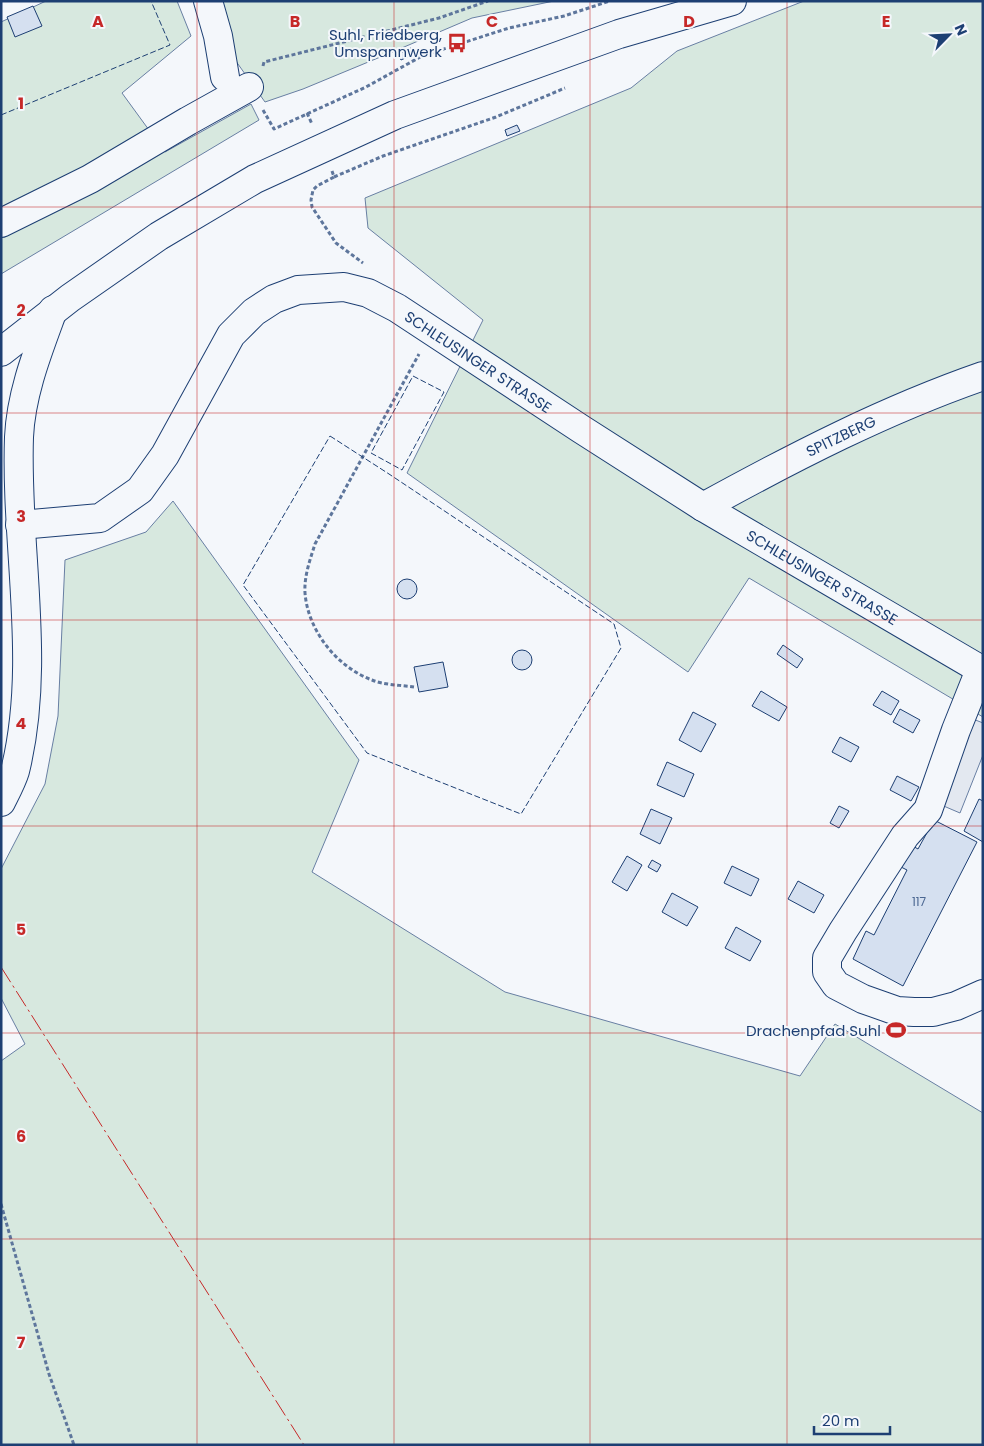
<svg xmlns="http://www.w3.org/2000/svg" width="984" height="1446" viewBox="0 0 984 1446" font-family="Poppins,sans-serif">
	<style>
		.green { fill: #d7e8df; stroke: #687fa3 }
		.parking { fill: #e3e8f0; stroke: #687fa3 }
		.building { fill: #d5e0f0; stroke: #1d3f73 }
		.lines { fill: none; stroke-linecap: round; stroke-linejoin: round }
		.minor-casing { stroke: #1d3f73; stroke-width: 30 }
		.major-casing { stroke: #1d3f73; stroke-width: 30 }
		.path { stroke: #5e769c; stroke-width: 3; stroke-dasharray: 4 2.5; stroke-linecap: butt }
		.minor { stroke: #f4f7fb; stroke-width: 28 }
		.major { stroke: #f4f7fb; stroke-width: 28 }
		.fence { stroke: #1d3f73; stroke-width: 1; stroke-dasharray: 6 2.5; stroke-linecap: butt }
		.power { stroke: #c62828; stroke-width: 1; stroke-dasharray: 18 4 2.5 4; stroke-linecap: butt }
		.grid { fill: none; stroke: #c62828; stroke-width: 1; stroke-opacity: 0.55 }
		.labels { text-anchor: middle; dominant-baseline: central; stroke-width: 4; stroke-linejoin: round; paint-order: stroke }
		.number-label { font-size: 12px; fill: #4b6792 }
		.poi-label { font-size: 15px; fill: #1d3f73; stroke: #f4f7fb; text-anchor: end }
		.street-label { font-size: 15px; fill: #1d3f73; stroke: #f4f7fb }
		.grid-label { font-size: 16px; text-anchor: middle; font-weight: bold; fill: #c62828; stroke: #f4f7fb; stroke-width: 4; stroke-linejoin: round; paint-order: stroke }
	</style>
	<rect width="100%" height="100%" fill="#f4f7fb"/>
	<g class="green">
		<path d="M46 1H177L191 36 122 93 165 152 251 104 259 120 1 274V22Z"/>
		<path d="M208 1H554L472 18 390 53 303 89 265 102 218 36Z"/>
		<path d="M804 1H983V717L749 578 688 672 407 473 483 320 368 228 365 198 631 88 677 51Z"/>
		<path d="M173 501 359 760 312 872 505 992 800 1076 835 1024 983 1113V1445H1V1061L25 1044 1 998V869L45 784 58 716 65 560 146 532Z"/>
	</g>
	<path class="parking" d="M973 719 983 723V755L960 813 939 804Z"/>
	<g class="building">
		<path d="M33 6 42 26 15 37 7 17Z"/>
		<path d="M411 48 414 54 401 60 398 54Z"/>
		<path d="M517 125 520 131 507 136 505 130Z"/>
		<circle cx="407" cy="589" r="10"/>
		<path d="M783 645 803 659 797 668 777 654Z"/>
		<circle cx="522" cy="660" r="10"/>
		<path d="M443 662 448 687 419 692 414 667Z"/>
		<path d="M761 691 787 707 779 721 752 706Z"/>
		<path d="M882 691 899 701 891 715 873 705Z"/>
		<path d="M900 709 920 720 913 733 893 722Z"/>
		<path d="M693 712 716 724 701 752 679 740Z"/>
		<path d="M840 737 859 747 851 762 832 752Z"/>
		<path d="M667 762 694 774 684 797 657 785Z"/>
		<path d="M897 776 919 787 911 801 890 790Z"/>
		<path d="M979 799 983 801V842L964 831Z"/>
		<path d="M839 806 849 811 839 828 830 823Z"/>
		<path d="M651 809 672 818 660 844 640 834Z"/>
		<path d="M934 820 977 842 903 986 853 959 866 931 874 935 907 870 899 866 911 845 918 849Z"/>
		<path d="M627 856 642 865 627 891 612 882Z"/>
		<path d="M652 860 661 865 657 872 648 867Z"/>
		<path d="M732 866 759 879 751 896 724 883Z"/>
		<path d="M798 881 824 895 814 913 788 899Z"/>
		<path d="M672 893 698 907 687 926 662 912Z"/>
		<path d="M736 927 761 941 750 961 725 948Z"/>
	</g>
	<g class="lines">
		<defs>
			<g id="minor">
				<path d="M208 1 218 36 225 77"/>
				<path d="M1 223 90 179 188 121 249 87"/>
				<path id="s1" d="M703 507C794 457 885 410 983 376"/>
				<path id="s2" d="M20 525 100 518 140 490 165 455 231 335 254 312 274 299 298 290 344 287 368 293 397 308 581 429 703 507 983 671"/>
				<path d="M980 670 956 730 928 810 905 836 843 931 827 958V972L836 985 863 999 897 1011 914 1012H933L956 1006 983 994"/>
			</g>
			<g id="major">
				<path d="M1 352 70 298 159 236 255 179 395 115 619 34 732 1"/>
				<path d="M1 802C6 792 12 781 15 771 42 662 15 548 19 437 21 393 38 351 53 310"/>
			</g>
		</defs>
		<use href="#minor" class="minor-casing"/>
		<use href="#major" class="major-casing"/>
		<g class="path">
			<path d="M263 66 264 62 439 18 488 1"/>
			<path d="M263 110 274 129 366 87 422 56 509 28 564 16 610 1"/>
			<path d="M307 113 312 124"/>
			<path d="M332 171 334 177 317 186 313 190 311 200 312 207 336 243 363 263"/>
			<path d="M334 177 383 156 496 117 565 88"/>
			<path d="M414 687C400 685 384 685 372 680 337 667 308 631 305 593 304 576 310 560 315 544L419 354"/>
			<path d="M1 1204 49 1374 74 1445"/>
		</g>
		<use href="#minor" class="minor"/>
		<use href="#major" class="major"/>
		<g class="fence">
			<path d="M1 115 170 45 151 1"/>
			<path d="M413 376 444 392 402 470 371 453Z"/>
			<path d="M330 436 389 474 614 624 621 648 521 814 367 753 243 585Z"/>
		</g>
		<path class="power" d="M1 967 304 1445"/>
	</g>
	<path class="grid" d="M197 1V1445M394 1V1445M590 1V1445M787 1V1445M1 207H983M1 413H983M1 620H983M1 826H983M1 1033H983M1 1239H983"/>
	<defs>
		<symbol id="bus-bare" viewBox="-9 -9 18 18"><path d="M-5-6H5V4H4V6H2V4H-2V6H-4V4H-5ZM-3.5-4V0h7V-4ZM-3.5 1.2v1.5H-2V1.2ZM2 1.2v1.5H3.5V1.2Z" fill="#c62828" stroke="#f4f7fb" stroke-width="2.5" paint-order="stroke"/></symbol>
		<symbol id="stadium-bare" viewBox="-9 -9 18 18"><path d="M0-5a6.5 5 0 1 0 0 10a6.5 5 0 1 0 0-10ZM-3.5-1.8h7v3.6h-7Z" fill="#c62828" stroke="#f4f7fb" stroke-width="2.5" paint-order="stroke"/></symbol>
	</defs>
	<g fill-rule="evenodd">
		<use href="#bus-bare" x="443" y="29" width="28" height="28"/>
		<use href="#stadium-bare" x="882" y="1016" width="28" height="28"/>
	</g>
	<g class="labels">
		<g class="number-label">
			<text x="919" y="901">117</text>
		</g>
		<g class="poi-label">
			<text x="442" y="34">Suhl, Friedberg,<tspan x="442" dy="17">Umspannwerk</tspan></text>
			<text x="881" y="1030">Drachenpfad Suhl</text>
		</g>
		<g class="street-label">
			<text stroke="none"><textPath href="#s2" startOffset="592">SCHLEUSINGER STRASSE</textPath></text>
			<text stroke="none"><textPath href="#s1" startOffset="155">SPITZBERG</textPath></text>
			<text stroke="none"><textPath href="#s2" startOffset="998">SCHLEUSINGER STRASSE</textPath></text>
		</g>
	</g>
	<g class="grid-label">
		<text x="98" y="27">A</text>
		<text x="295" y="27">B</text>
		<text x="492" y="27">C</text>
		<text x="689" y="27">D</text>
		<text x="886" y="27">E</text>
		<text x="21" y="109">1</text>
		<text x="21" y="316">2</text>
		<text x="21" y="522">3</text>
		<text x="21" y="729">4</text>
		<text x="21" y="935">5</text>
		<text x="21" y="1142">6</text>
		<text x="21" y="1348">7</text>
	</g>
	<rect width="984" height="1446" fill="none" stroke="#1d3f73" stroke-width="5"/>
	<g transform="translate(949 35) rotate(66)" stroke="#f4f7fb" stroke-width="4" paint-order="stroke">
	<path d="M0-4L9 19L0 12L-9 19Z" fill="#1d3f73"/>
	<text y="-8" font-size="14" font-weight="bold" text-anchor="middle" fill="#1d3f73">N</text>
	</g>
	<path d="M814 1426v8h76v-8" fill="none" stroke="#1d3f73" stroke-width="2.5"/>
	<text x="822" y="1426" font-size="15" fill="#1d3f73" stroke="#f4f7fb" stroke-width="4" paint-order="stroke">20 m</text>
</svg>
